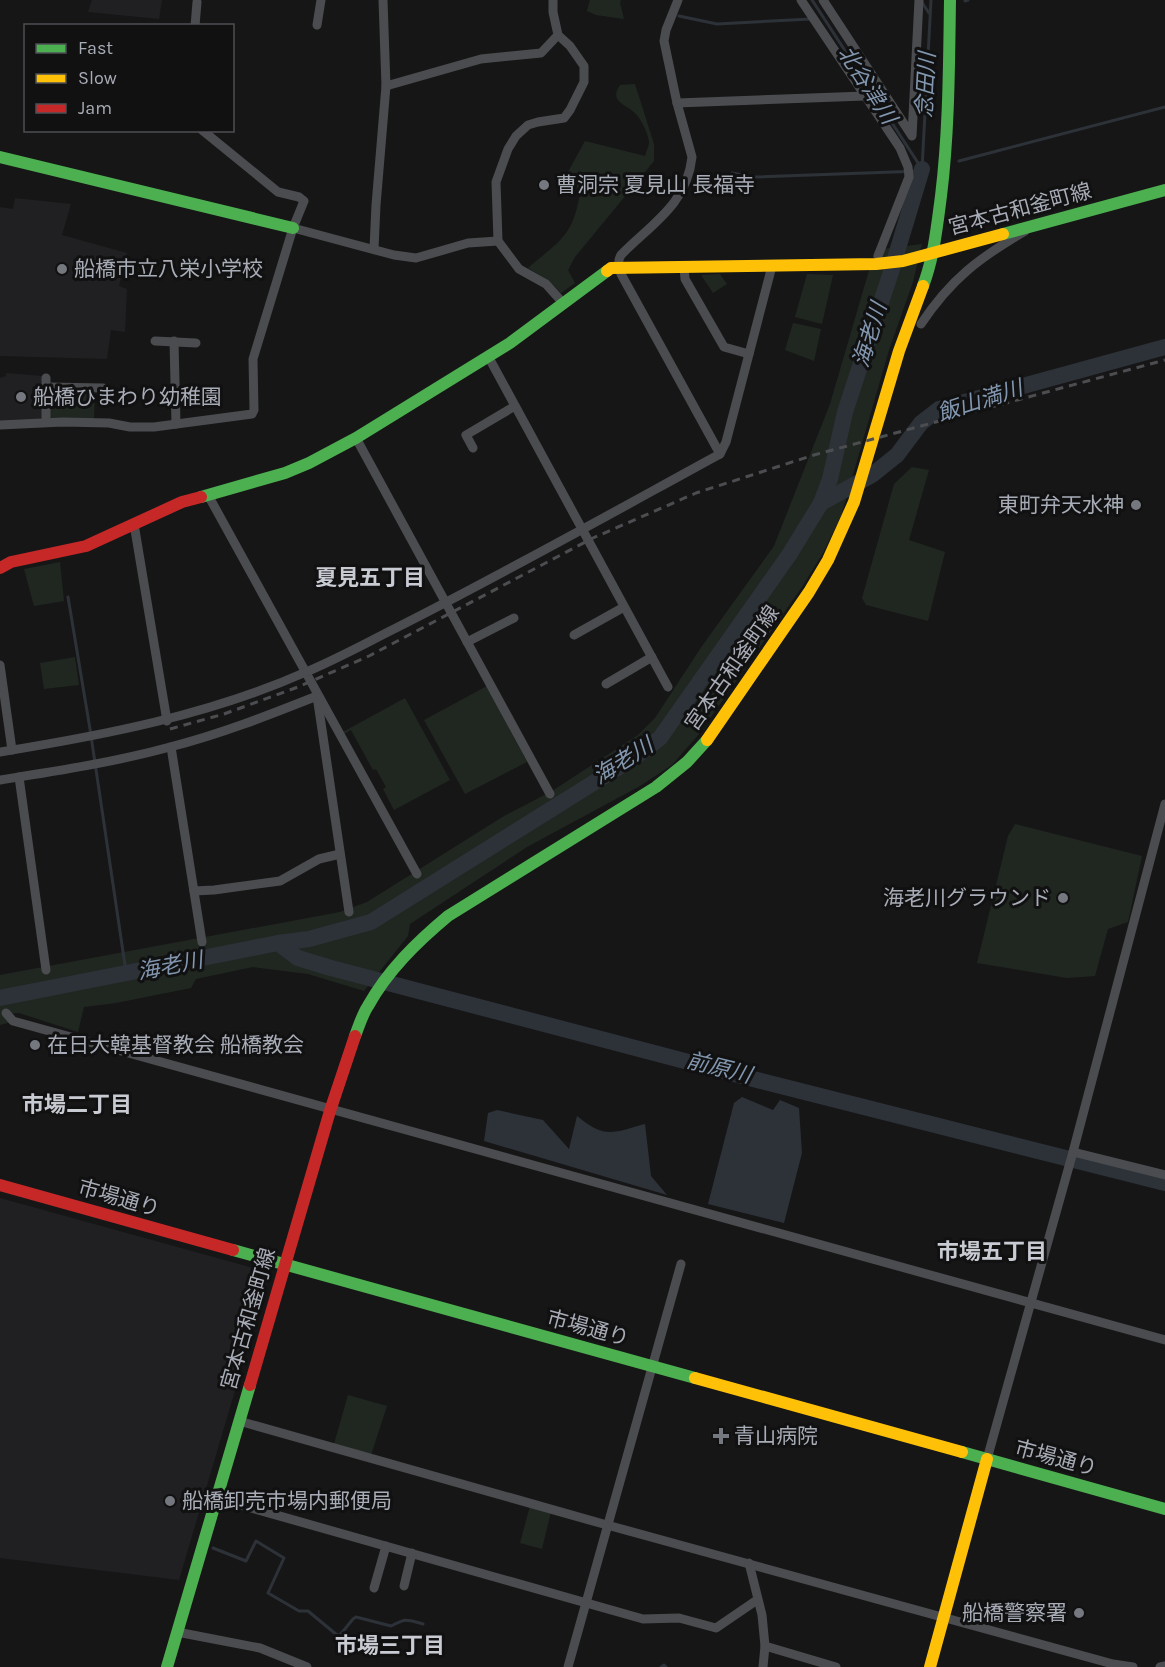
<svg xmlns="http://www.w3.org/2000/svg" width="1165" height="1667" viewBox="0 0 1165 1667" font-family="Karla,'Noto Sans JP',sans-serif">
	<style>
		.built { fill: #202022 }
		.green { fill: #202721 }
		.water { fill: #2d3239 }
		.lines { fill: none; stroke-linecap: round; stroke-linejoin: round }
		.stream { stroke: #2d3239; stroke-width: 3 }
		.river { stroke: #2d3239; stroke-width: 16 }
		.street { stroke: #4b4c4f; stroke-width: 9 }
		.fast { stroke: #4caf50; stroke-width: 12 }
		.slow { stroke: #ffc107; stroke-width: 12 }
		.jam { stroke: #c62828; stroke-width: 12 }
		.rail { stroke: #4c4d50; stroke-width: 3; stroke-dasharray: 8 6; stroke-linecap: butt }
		.poi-dot { fill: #75787e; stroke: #111112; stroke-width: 2 }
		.labels { text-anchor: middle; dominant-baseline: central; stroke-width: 6; stroke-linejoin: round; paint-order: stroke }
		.poi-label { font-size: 21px; fill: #a8acb6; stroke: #111112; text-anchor: start }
		.street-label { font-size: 21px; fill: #a8acb6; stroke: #111112 }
		.water-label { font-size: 22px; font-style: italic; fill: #8297af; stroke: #111112 }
		.neighbourhood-label { font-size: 22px; font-weight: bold; fill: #c9cbd3; stroke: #111112 }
	</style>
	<rect width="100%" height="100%" fill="#161617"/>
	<g class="built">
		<path d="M92 0H162L159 19 88 12Z"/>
		<path d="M15 198 71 204 62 235 127 253 119 286 127 289 125 332 111 330 107 359 0 356V207L13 209Z"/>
		<path d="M6 373 43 376V415L40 419 0 422V378L6 376Z"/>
		<path d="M0 1198 264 1271 268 1279 179 1580 0 1558Z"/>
	</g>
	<g class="green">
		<path d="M590 0H621L620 3 624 19 596 15 587 11Z"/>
		<path d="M635 84 654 144V161L575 257 568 270 575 283 561 293 548 280 528 268C559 241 573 237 580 193L568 172 585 141 645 156C646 152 649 146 649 142 648 133 642 121 636 114 628 105 608 102 620 85Z"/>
		<path d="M922 244 913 282 889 350 841 516 823 553 802 587 699 734 672 765 640 786 527 847 410 924 408 936 364 991 308 974 253 967 196 979 191 988 116 1003 84 1007 78 1032 19 1013 6 1014 11 1022 0 1025V975L340 912 367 902 504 816 552 791 638 735 655 718 702 646 774 546 830 404 875 250Z"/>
		<path d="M720 274 727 284 713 293 701 275Z"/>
		<path d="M807 274 833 275 822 324 795 317Z"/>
		<path d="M793 323 821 329 814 361 785 350Z"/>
		<path d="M54 390 95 391 94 420 51 418 48 415V393Z"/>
		<path d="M912 467 929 470 909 540 945 552 928 621 866 605 862 598 894 484Z"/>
		<path d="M60 562 64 601 34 606 24 569Z"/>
		<path d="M75 657 79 685 44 689 40 663Z"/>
		<path d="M487 686 527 762 465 794 424 720Z"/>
		<path d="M405 698 450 780 394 810 383 789 386 787 376 769 373 770 351 730 342 735 341 733Z"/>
		<path d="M1015 824 1142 856 1128 922 1108 929 1095 976 1067 978 977 963 1008 836Z"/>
		<path d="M348 1395 387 1406 371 1455 334 1444Z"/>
		<path d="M530 1506 551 1512 542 1549 520 1543Z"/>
	</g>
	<g class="water">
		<path d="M742 1097 773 1110 780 1100 799 1108 802 1153 784 1223 708 1204 734 1103Z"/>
		<path d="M497 1110 543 1120 569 1149 577 1116C605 1139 612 1133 645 1124L651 1176 667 1195 484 1141 488 1113Z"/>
	</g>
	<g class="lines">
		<g class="stream">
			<path d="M812 0 922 169"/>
			<path d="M921 1 929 13"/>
			<path d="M965 1 968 0"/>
			<path d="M679 16 717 24 811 19"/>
			<path d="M959 161 1165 107"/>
			<path d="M922 169 931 0"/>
			<path d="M732 173 754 177 921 171"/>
			<path d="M68 597 90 729 126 972"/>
			<path d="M213 1548 246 1561 256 1541 284 1558 268 1593 299 1611H308L337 1635H340L353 1619 356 1617 391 1626C407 1618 405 1619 423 1624"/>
			<path d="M661 1667 664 1665 666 1667"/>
		</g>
		<g class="river">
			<path d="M821 503 872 475 897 455 921 423 939 409 1165 347"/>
			<path d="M278 943 298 958 331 968 757 1080 1165 1183"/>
			<path d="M0 998 278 943 309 939 371 922 638 755 660 738 789 555 821 503 830 479 845 412 890 275 922 169"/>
		</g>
		<g class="street">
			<path d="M553 0V12L558 35 570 46 584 66V82L570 110 564 118 538 122 528 125 516 136 508 149 496 182 498 241 519 269 546 284 563 303"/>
			<path d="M678 0 666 30 664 41 677 103 692 157C687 205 650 225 621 255 617 261 619 267 621 274L720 454"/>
			<path d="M801 0 900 148 908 167 909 177 878 256"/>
			<path d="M823 0 912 136 919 0"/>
			<path d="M317 25 321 0"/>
			<path d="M195 26 197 2"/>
			<path d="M386 86 481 59 541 53 558 35"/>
			<path d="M677 103 865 96"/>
			<path d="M293 228 394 255 416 258 468 243 498 241"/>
			<path d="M374 249 376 205 386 86 383 0"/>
			<path d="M684 267 685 279 724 347 749 354"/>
			<path d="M921 324C951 279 979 258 1025 231"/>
			<path d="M155 341 196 343"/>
			<path d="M174 341 176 424"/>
			<path d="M488 356 668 687"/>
			<path d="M46 378V422"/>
			<path d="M46 389 50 387 103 388"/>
			<path d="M0 425 63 422 109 423 130 427H154L252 414 254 410 253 359 293 228 304 201 299 197 278 192 202 130"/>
			<path d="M356 438 550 794"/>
			<path d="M473 448 466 435 515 406"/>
			<path d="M208 495 417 874"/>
			<path d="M134 524 167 721"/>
			<path d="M574 635 624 607"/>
			<path d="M467 642 514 618"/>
			<path d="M0 665 12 750"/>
			<path d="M606 684 652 657"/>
			<path d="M171 747 202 942"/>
			<path d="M0 752C105 735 209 715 306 672 337 659 366 643 396 628 505 573 612 513 720 454L726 442 772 266"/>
			<path d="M19 777 46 970"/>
			<path d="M0 780C57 771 115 762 170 747 221 734 269 715 317 696L349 912"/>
			<path d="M194 891 214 890 280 881 319 859 340 854"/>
			<path d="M6 1013 13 1021 1165 1340"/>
			<path d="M1073 1152 1165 1175"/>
			<path d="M239 1421 607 1525 1113 1664 1133 1667"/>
			<path d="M987 1459 1073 1152 1165 804"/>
			<path d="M216 1498 643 1619 679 1618 716 1628 757 1600"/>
			<path d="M749 1563 762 1615 765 1646 763 1667"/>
			<path d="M404 1586 412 1553"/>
			<path d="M374 1588 386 1546"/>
			<path d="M177 1632 260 1648 307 1667"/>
			<path d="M765 1646 836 1667"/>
			<path d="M568 1667 681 1264"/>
			<path d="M1160 1667 1165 1666"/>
		</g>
		<g class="fast">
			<path d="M0 157 293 228"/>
			<path d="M1003 234 1165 190"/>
			<path d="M923 286C934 257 937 226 941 196 949 131 949 66 950 0"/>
			<path d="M201 497 285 473 309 463 356 438 510 343 607 271"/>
			<path d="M355 1036C359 1026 362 1015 368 1006 388 970 417 942 448 916L656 787 687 762 707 740"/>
			<path d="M233 1250 695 1378"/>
			<path d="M962 1452 1165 1509"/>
			<path d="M167 1667 250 1385"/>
		</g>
		<g class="slow">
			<path d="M607 271 611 268 876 264 903 261 1003 234"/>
			<path d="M707 740 809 592 828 560 854 502 899 351 923 286"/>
			<path d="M695 1378 962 1452"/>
			<path d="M930 1667 987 1459"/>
		</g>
		<g class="jam">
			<path d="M0 568 11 562 86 546 182 502 201 497"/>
			<path d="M0 1185 233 1250"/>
			<path d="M250 1385 330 1111 355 1036"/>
		</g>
		<path class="rail" d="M170 729 224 714 298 687 369 656 593 538 696 493 814 455 1165 360"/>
	</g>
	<g class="poi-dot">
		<circle cx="544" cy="185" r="6"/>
		<circle cx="62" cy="269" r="6"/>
		<circle cx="21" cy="397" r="6"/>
		<circle cx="1136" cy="505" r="6"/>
		<circle cx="1063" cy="898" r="6"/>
		<circle cx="35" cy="1045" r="6"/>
		<path d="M718 1427h6v6h6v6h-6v6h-6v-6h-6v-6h6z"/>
		<circle cx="170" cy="1501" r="6"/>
		<circle cx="1079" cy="1613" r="6"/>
	</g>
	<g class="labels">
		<g class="poi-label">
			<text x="556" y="185">曹洞宗 夏見山 長福寺</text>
			<text x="74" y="269">船橋市立八栄小学校</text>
			<text x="33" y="397">船橋ひまわり幼稚園</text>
			<text x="1124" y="505" text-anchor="end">東町弁天水神</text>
			<text x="1051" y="898" text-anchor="end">海老川グラウンド</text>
			<text x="47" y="1045">在日大韓基督教会 船橋教会</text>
			<text x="734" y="1436">青山病院</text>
			<text x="182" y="1501">船橋卸売市場内郵便局</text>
			<text x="1067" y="1613" text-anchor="end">船橋警察署</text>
		</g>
		<g class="street-label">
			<text transform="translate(1020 209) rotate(-15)">宮本古和釜町線</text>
			<text transform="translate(732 668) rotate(-55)">宮本古和釜町線</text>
			<text transform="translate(119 1198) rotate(16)">市場通り</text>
			<text transform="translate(248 1319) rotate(-74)">宮本古和釜町線</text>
			<text transform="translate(588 1328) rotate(15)">市場通り</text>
			<text transform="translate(1056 1458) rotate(15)">市場通り</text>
		</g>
		<g class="water-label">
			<text transform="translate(867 85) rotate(57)">北谷津川</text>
			<text transform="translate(926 85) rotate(-87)">念田川</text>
			<text transform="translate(870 335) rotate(-73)">海老川</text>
			<text transform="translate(980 401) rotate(-18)">飯山満川</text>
			<text transform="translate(623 761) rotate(-32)">海老川</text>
			<text transform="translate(170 966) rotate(-11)">海老川</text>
			<text transform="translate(719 1068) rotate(14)">前原川</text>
		</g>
		<g class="neighbourhood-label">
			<text x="370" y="578">夏見五丁目</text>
			<text x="77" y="1105">市場二丁目</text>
			<text x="992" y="1252">市場五丁目</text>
			<text x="390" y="1646">市場三丁目</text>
		</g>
	</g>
	<rect x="24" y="24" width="210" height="108" fill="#111112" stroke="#4d4f54" stroke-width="1.5"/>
	<rect x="36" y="44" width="30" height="9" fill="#4caf50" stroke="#4d4f54" stroke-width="1.5"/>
	<text x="78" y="54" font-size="18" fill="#a8acb6">Fast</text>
	<rect x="36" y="74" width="30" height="9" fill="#ffc107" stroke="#4d4f54" stroke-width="1.5"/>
	<text x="78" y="84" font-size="18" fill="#a8acb6">Slow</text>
	<rect x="36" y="104" width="30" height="9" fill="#c62828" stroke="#4d4f54" stroke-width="1.5"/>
	<text x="78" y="114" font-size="18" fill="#a8acb6">Jam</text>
</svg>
